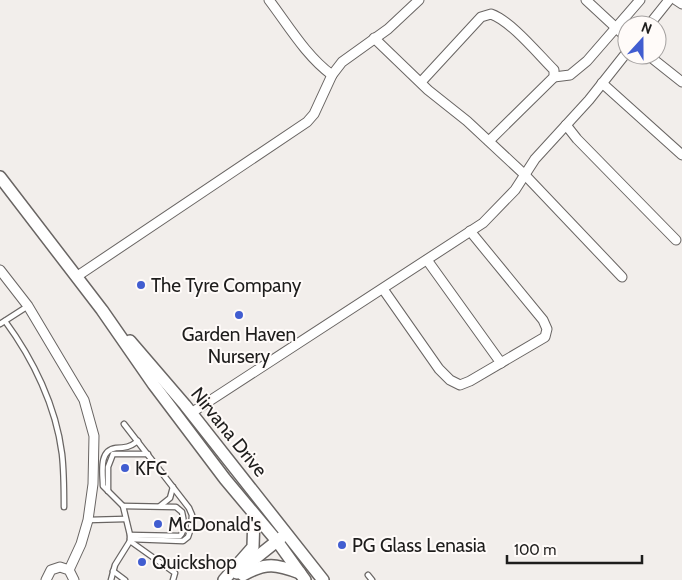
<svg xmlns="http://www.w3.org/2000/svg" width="682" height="580" viewBox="0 0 682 580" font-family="Cabin,sans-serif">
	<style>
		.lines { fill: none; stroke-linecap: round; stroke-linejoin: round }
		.lane-casing { stroke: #696563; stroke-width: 7 }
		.street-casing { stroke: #696563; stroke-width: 11 }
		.secondary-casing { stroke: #696563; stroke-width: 14 }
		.lane { stroke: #fff; stroke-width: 4.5 }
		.street { stroke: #fff; stroke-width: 9 }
		.secondary { stroke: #fff; stroke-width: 11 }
		.poi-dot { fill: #415dd0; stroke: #fffbf9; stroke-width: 2 }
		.labels { text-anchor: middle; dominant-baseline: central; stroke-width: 4; stroke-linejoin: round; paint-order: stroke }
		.poi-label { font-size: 19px; fill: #1e1d1c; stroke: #fffbf9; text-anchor: start }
		.street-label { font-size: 19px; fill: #1e1d1c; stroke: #fffbf9 }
	</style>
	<rect width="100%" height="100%" fill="#f2eeeb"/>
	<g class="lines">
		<defs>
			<g id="lane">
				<path d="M5 321C33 359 56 406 62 454 64 472 64 489 64 507"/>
				<path d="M0 324 28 306"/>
				<path d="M124 424 189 508 192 515 191 528 188 537 183 541 130 539"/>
				<path d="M108 491V467L113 454H148"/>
				<path d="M123 506 176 507 182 512C184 520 185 531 180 536L130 535"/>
				<path d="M160 506 170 498 173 487"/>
				<path d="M88 520 125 519"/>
				<path d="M130 541 175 573 173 580"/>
				<path d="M113 571 125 580"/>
				<path d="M368 575 372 580"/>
				<path d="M111 580 115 565 130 541V535L123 506 103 486C103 474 98 450 116 448 125 448 130 447 138 441"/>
			</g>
			<g id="street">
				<path d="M269 0C288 25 306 56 332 75"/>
				<path d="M586 0 627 38"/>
				<path d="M676 0 682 4"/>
				<path d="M649 25 669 0"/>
				<path d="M374 38 428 90 467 121 525 175 622 277"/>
				<path d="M648 55 682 82"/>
				<path d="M554 77 570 75 587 61 640 0"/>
				<path d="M421 82 481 17 491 14C511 21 538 54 554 70V77L489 141"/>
				<path d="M602 83 682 155"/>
				<path d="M566 125 577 139 676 240"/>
				<path d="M427 260 501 363"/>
				<path d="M0 270 28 306 84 400 94 436 93 484 88 520 81 544 69 570"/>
				<path d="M76 277 307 122 314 114 332 75 342 62 388 29 419 0"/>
				<path d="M383 289 439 369 450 380 460 385 470 381 545 337 547 329 543 320 470 231"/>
				<path d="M191 413 483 223 515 190 535 159 589 100 627 52"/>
				<path d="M46 580 51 570 60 567 69 570 74 580"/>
			</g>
			<g id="secondary">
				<path d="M0 177 102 310 154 385 225 479 277 541 305 580"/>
				<path d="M130 341 185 405 323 580"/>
				<path d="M237 573 282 537"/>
				<path d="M243 575C266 562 276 564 300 573"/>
				<path d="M224 580 253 547 254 515"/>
			</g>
		</defs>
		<use href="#lane" class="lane-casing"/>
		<use href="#street" class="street-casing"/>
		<use href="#secondary" class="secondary-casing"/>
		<use href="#lane" class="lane"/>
		<use href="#street" class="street"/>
		<use href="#secondary" class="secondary"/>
	</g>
	<g class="poi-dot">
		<circle cx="141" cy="285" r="5"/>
		<circle cx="239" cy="315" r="5"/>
		<circle cx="125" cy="468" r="5"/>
		<circle cx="158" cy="524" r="5"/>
		<circle cx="342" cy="545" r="5"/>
		<circle cx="142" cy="562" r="5"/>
	</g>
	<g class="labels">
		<g class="poi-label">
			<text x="151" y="285">The Tyre Company</text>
			<text x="239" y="334" text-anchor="middle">Garden Haven<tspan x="239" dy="22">Nursery</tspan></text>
			<text x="135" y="468">KFC</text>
			<text x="168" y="524">McDonald's</text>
			<text x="352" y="545">PG Glass Lenasia</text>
			<text x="152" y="562">Quickshop</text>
		</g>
		<g class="street-label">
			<text transform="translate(229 432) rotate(51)">Nirvana Drive</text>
		</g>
	</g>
	<g transform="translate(642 40) rotate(21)"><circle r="24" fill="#fffbf9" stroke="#a5a2a1"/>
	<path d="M0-4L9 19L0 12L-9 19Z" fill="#415dd0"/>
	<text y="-8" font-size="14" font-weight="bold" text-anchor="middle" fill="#1e1d1c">N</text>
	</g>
	<path d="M507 555v8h135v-8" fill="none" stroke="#1e1d1c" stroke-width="2.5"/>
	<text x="514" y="555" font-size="15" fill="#1e1d1c" stroke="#fffbf9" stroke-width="4" paint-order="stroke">100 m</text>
</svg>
